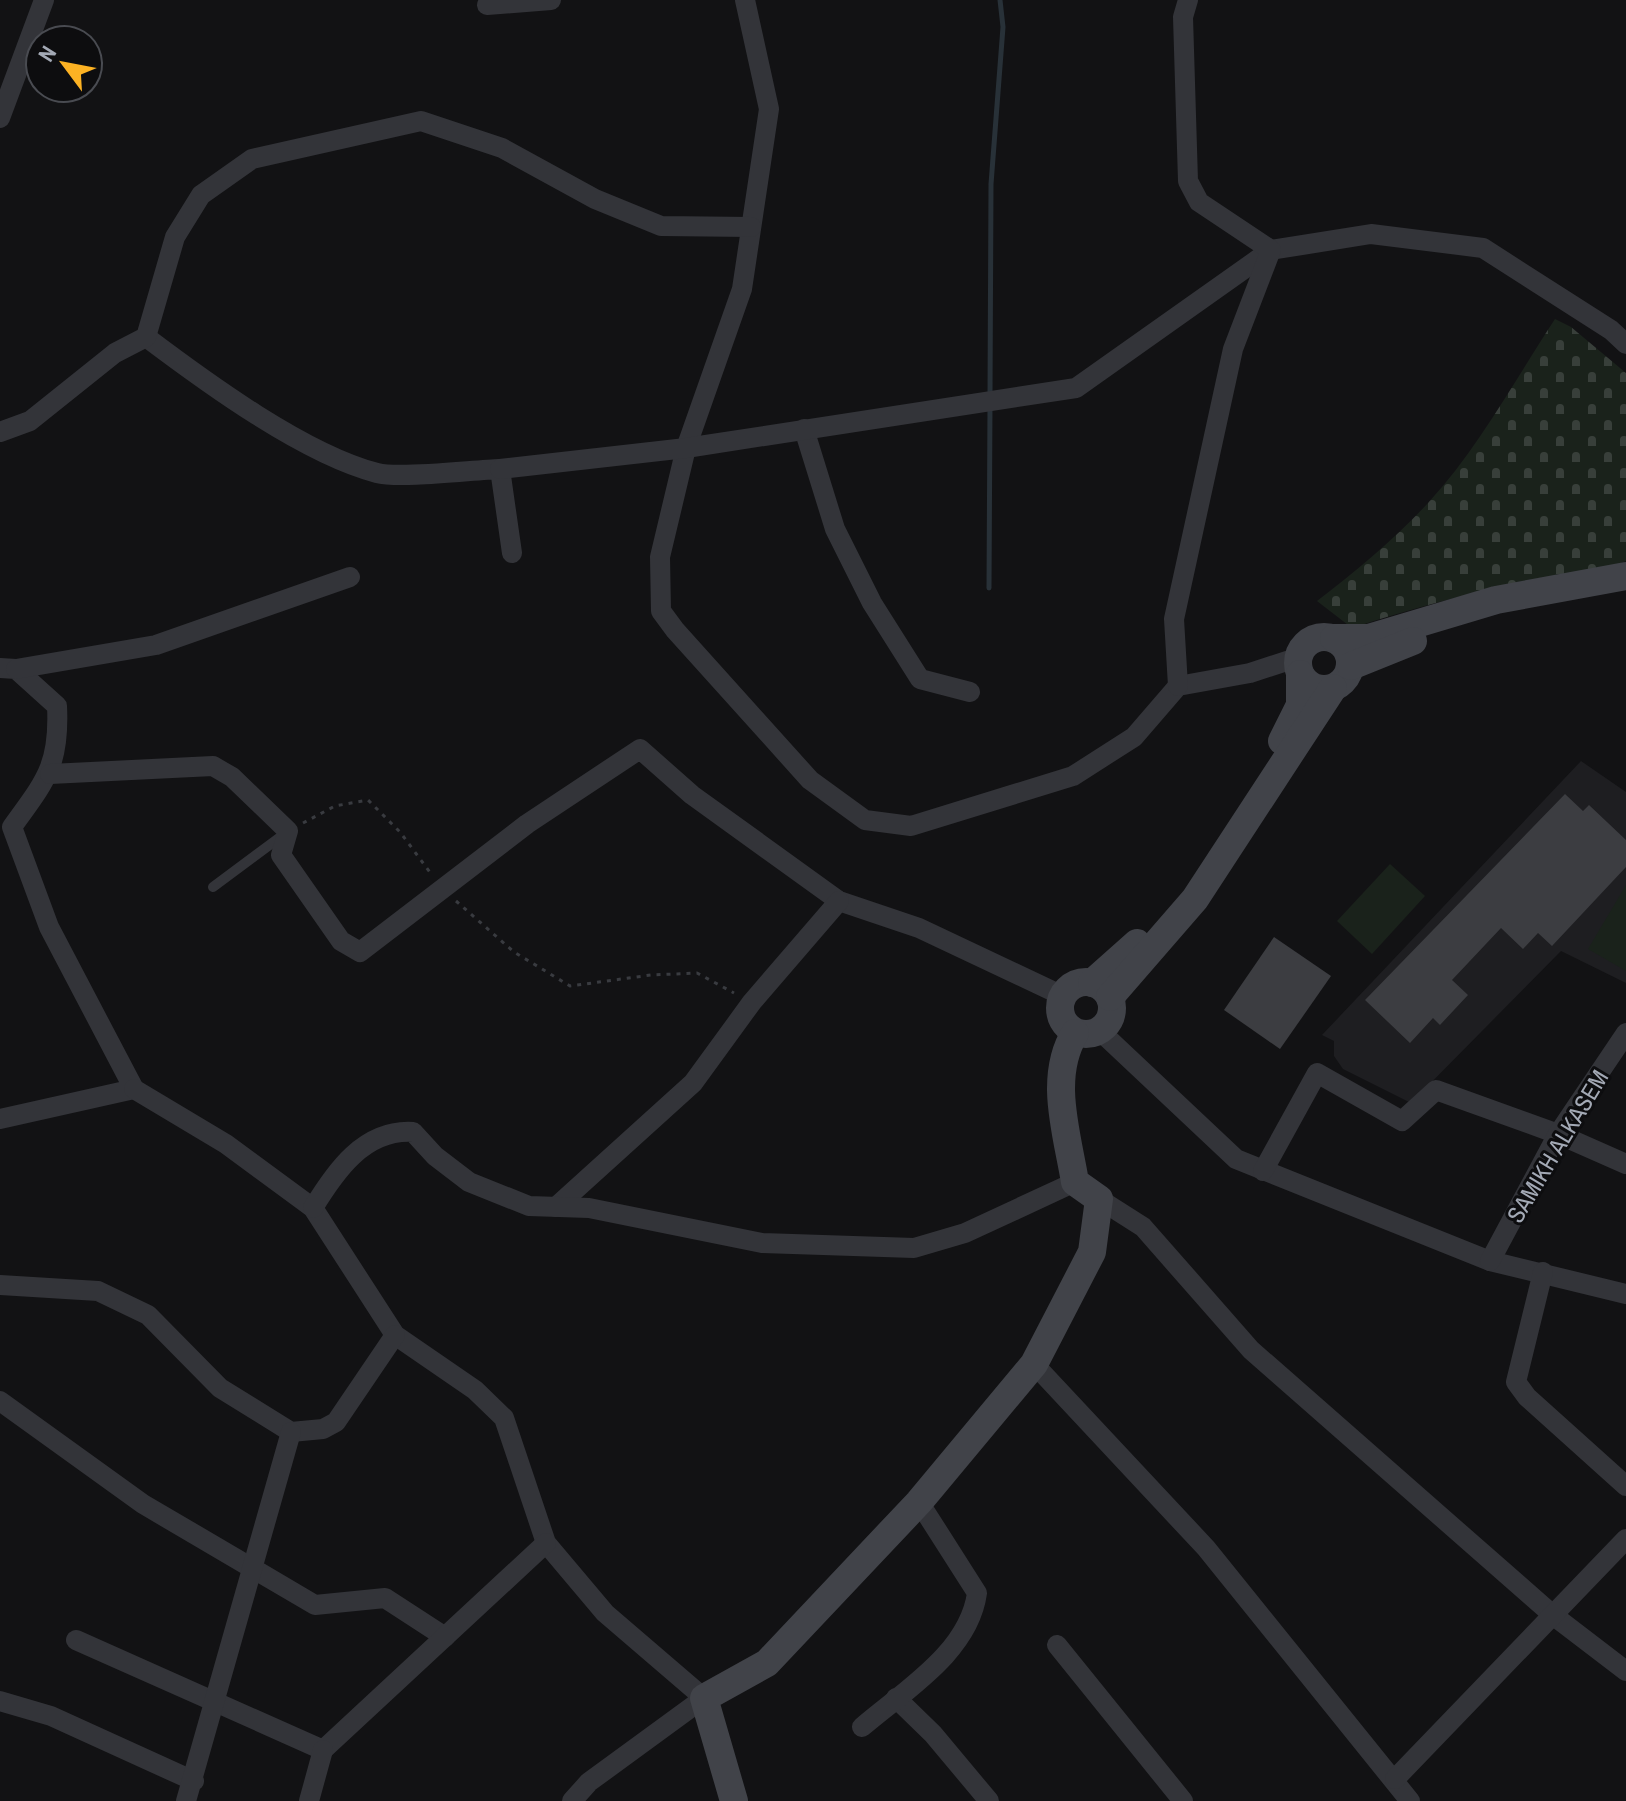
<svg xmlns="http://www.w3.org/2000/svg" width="1626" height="1801" viewBox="0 0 1626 1801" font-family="'Archivo Narrow',sans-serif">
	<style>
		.built { fill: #1e1e21 }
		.green { fill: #1a221b }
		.cemetery { fill: url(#cemetery-stones) }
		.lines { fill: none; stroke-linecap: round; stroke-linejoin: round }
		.stream { stroke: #283138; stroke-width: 5 }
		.building { fill: #3c3d41 }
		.path { stroke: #393b40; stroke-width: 3; stroke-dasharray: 4 6; stroke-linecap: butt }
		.lane { stroke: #333439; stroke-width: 10 }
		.street { stroke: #333439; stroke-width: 20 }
		.secondary { stroke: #414349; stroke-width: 28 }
		.labels { text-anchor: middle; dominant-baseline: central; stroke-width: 6; stroke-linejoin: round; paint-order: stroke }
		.street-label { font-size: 24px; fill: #a3a9b5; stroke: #0d0d0f }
	</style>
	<defs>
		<pattern id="cemetery-stones" width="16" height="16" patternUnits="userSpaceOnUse" patternTransform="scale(2)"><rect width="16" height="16" fill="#1a221b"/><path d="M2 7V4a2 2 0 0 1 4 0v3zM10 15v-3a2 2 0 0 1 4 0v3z" fill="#383f3a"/></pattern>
	</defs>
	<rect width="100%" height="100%" fill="#121214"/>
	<path class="built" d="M1581 761 1626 792V983L1561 951 1411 1103 1343 1069 1334 1056V1041L1322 1035Z"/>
	<g class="green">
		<path d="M1390 864 1425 896 1372 954 1337 921Z"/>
		<path d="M1626 885V971L1588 949Z"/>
	</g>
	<path class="cemetery" d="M1555 319 1571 327 1626 373V561C1596 574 1562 573 1530 580 1469 593 1411 609 1352 628L1317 601C1356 571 1395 539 1428 503 1478 449 1515 380 1555 319Z"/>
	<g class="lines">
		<g class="stream">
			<path d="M990 395 991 184 1003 27 1000 0"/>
			<path d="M989 588 990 405"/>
		</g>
	</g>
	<g class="building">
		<path d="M1565 794 1583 811 1589 805 1626 840V867L1552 946 1538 933 1523 949 1501 928 1452 980 1468 995 1440 1025 1433 1018 1410 1043 1365 1000Z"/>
		<path d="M1274 937 1331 976 1280 1049 1224 1010Z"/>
	</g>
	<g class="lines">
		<g class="path">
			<path d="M303 823 335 806 368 800 400 832 432 875"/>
			<path d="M456 901 514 952 570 986 651 975 697 973 734 993"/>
		</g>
		<path class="lane" d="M213 887 283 835"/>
		<g class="street">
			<path d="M745 0 769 109 742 289 686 448 660 557 661 611 675 630 810 780 865 820 911 826 1073 776 1134 737 1178 686 1250 673 1299 657"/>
			<path d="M487 5 551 0"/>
			<path d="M0 118 44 0"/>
			<path d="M146 337C207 383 304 454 377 473 400 479 472 470 500 469L512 553"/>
			<path d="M804 429 835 529 872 603 920 679 970 692"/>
			<path d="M0 432 30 421 115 353 146 337 175 237 201 195 252 159 421 121 502 148 595 199 661 226 751 227"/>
			<path d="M500 469 686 448 1076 388 1271 250 1371 234 1483 248 1611 330 1626 344"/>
			<path d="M0 668 16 669 57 706C60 766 45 781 12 827L49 927 134 1089 0 1119"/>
			<path d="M16 669 156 645 350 577"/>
			<path d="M1178 686 1174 619 1233 349 1271 250 1199 202 1188 181 1183 17 1188 0"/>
			<path d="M50 774 213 766 232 777 288 831 281 855 341 941 360 952 527 824 640 749 692 795 839 901 919 928 1063 996"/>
			<path d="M1100 1031 1236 1159 1490 1261 1626 1294"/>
			<path d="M134 1089 226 1144 313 1208 395 1335 475 1390 504 1418 546 1543 605 1613 704 1698 589 1782 572 1801"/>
			<path d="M1263 1171 1317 1073 1402 1121 1436 1090 1558 1134 1626 1164"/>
			<path d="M1099 1199 1143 1227 1251 1350 1554 1616 1626 1671"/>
			<path d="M556 1207 693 1083 752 1002 839 901"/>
			<path d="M313 1208C335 1172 364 1129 413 1132L435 1156 469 1182 529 1206 589 1208 762 1243 914 1248 965 1233 1075 1182"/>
			<path d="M1490 1261 1558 1134 1626 1033"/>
			<path d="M1543 1272 1516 1382 1527 1397 1626 1486"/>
			<path d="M0 1285 98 1291 148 1315 220 1388 291 1432 323 1429 336 1422 395 1335"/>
			<path d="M1034 1364 1206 1548 1410 1801"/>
			<path d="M0 1401 143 1504 315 1605 385 1598 445 1637"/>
			<path d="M76 1640 323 1750 546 1543"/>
			<path d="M1057 1645 1183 1801"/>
			<path d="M896 1698 933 1734 989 1801"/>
			<path d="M0 1701 51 1716 194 1781"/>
			<path d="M862 1727C905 1690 969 1652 977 1593L919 1502"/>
			<path d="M1395 1779 1626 1539"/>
			<path d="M186 1801 291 1432"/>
			<path d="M309 1801 323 1750"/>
		</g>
		<g class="secondary">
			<circle cx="1324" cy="663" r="26"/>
			<path d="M1334 638H1369L1496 600 1626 576"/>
			<path d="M1351 666 1413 641"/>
			<path d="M1282 741 1300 705V674"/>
			<circle cx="1086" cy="1008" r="26"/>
			<path d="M1092 983 1137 943"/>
			<path d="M1110 997 1195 899 1333 688"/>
			<path d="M734 1801 704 1698 767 1663 919 1502 1034 1364 1092 1252 1099 1199 1075 1182C1067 1133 1048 1077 1075 1033"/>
		</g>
	</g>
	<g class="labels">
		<g class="street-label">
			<text transform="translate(1557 1146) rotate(-59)">SAMIKH ALKASEM</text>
		</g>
	</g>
	<g transform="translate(64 64) rotate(302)"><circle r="38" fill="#0d0d0f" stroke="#494b51" stroke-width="2"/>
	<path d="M0-6L14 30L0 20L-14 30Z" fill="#fcb223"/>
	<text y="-12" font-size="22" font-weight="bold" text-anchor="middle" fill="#a3a9b5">N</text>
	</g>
</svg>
